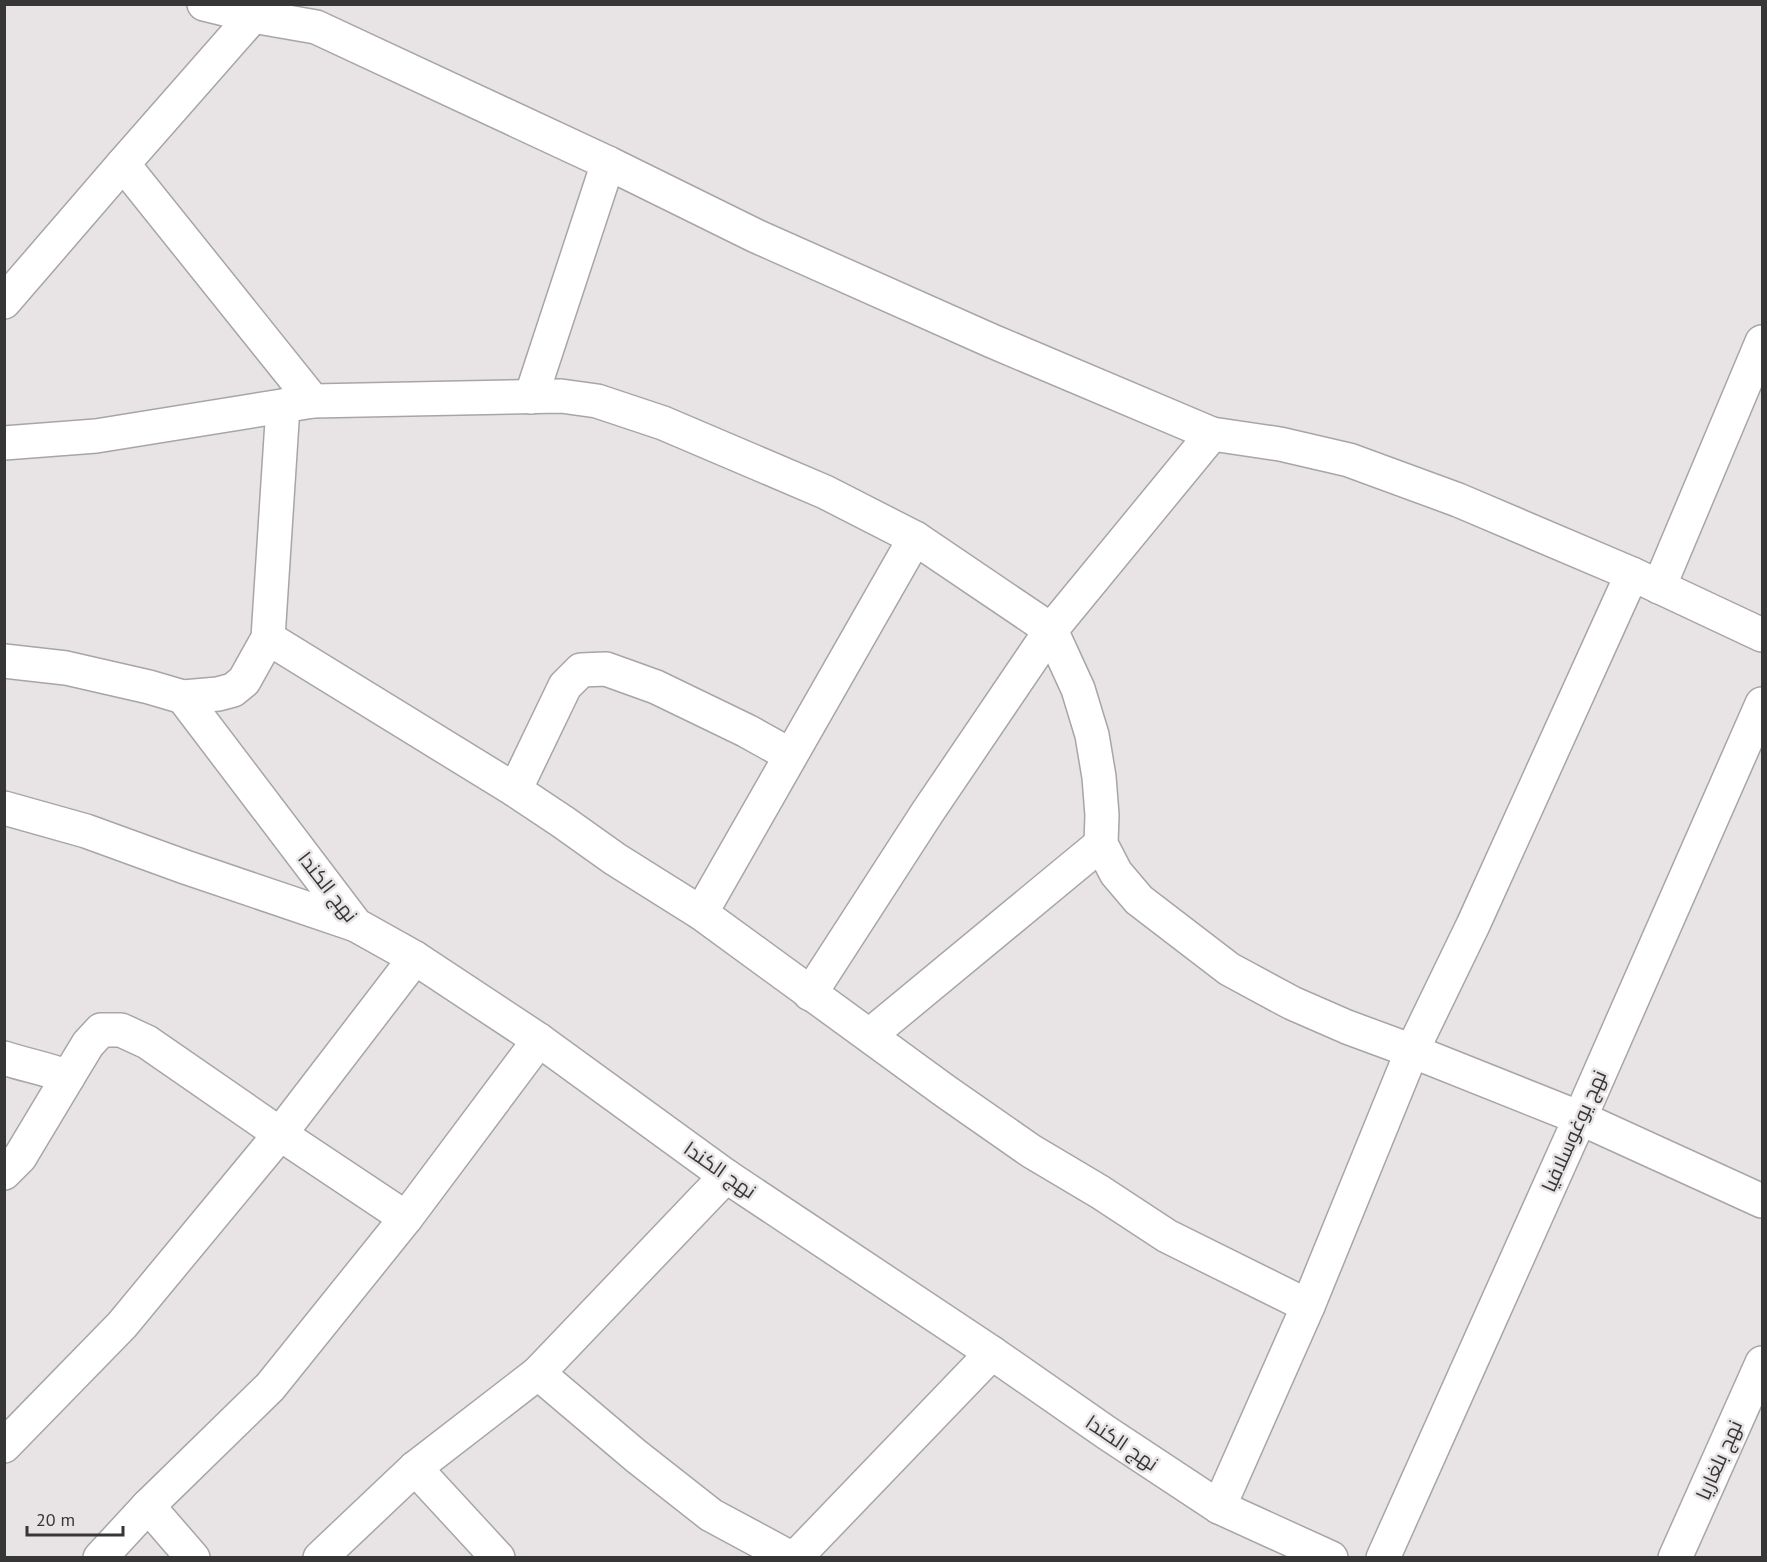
<svg xmlns="http://www.w3.org/2000/svg" width="1767" height="1562" viewBox="0 0 1767 1562" font-family="'PT Sans',Cairo,sans-serif">
	<style>
		.lines { fill: none; stroke-linecap: round; stroke-linejoin: round }
		.street-casing { stroke: #a8a5a7; stroke-width: 36 }
		.street { stroke: #fff; stroke-width: 33 }
		.labels { text-anchor: middle; dominant-baseline: central; stroke-width: 5; stroke-linejoin: round; paint-order: stroke }
		.street-label { font-size: 20px; fill: #373636; stroke: #e8e4e6 }
	</style>
	<rect width="100%" height="100%" fill="#e8e4e6"/>
	<g class="lines">
		<defs>
			<g id="street">
				<path d="M204 4 253 16 316 27 608 163 756 236 992 341 1212 434 1280 444 1349 460 1458 500 1632 574 1762 635"/>
				<path d="M123 164 313 401"/>
				<path d="M4 302 123 164 253 16"/>
				<path d="M531 397 608 163"/>
				<path d="M4 443 96 436 313 401 561 396 597 401 663 423 825 492 915 538 1051 630 1078 689 1092 735 1099 777 1102 815 1101 844 1116 873 1139 900 1229 969 1292 1003 1347 1027 1412 1051 1580 1118 1762 1201"/>
				<path d="M1659 587 1762 342"/>
				<path d="M268 638 515 790 563 822 615 859 701 913 945 1091 1031 1151 1100 1192 1167 1236 1308 1306"/>
				<path d="M4 661 66 668 149 687 183 697 218 694 233 690 244 681 268 638 283 406"/>
				<path d="M183 697 356 925 415 958 539 1040 726 1176 992 1353 1107 1433 1219 1507 1331 1558"/>
				<path d="M515 790 565 686 581 670 606 669 656 687 747 731 790 755"/>
				<path d="M4 808 86 831 185 867 356 925"/>
				<path d="M701 913 915 538"/>
				<path d="M810 994 927 813 1051 630 1212 434"/>
				<path d="M870 1035 1101 844"/>
				<path d="M4 1058C25 1065 48 1069 68 1077L88 1044 101 1030H121L147 1042 280 1134 406 1218"/>
				<path d="M4 1173 20 1157 68 1077"/>
				<path d="M538 1373 636 1456 711 1515 791 1558"/>
				<path d="M4 1446 122 1325 280 1134 415 958"/>
				<path d="M415 1468 498 1558"/>
				<path d="M148 1506 193 1558"/>
				<path d="M1219 1507 1308 1306 1412 1051 1473 925 1632 574"/>
				<path d="M100 1558 148 1506 270 1387 406 1218 539 1040"/>
				<path d="M320 1558 415 1468 538 1373 726 1176"/>
				<path d="M795 1558 992 1353"/>
				<path d="M1383 1558 1580 1118 1762 704"/>
				<path d="M1675 1558 1762 1363"/>
			</g>
		</defs>
		<use href="#street" class="street-casing"/>
		<use href="#street" class="street"/>
	</g>
	<g class="labels">
		<g class="street-label">
			<text transform="translate(328 887) rotate(52)">نهج الكندا</text>
			<text transform="translate(1574 1131) rotate(-66)">نهج يوغوسلافيا</text>
			<text transform="translate(720 1170) rotate(35)">نهج الكندا</text>
			<text transform="translate(1122 1443) rotate(34)">نهج الكندا</text>
			<text transform="translate(1719 1460) rotate(-66)">نهج بلغاريا</text>
		</g>
	</g>
	<rect width="1767" height="1562" fill="none" stroke="#373636" stroke-width="12"/>
	<path d="M27 1526v9h96v-9" fill="none" stroke="#373636" stroke-width="3"/>
	<text x="36" y="1526" font-size="18" fill="#373636" stroke="#e8e4e6" stroke-width="4.5" paint-order="stroke">20 m</text>
</svg>
